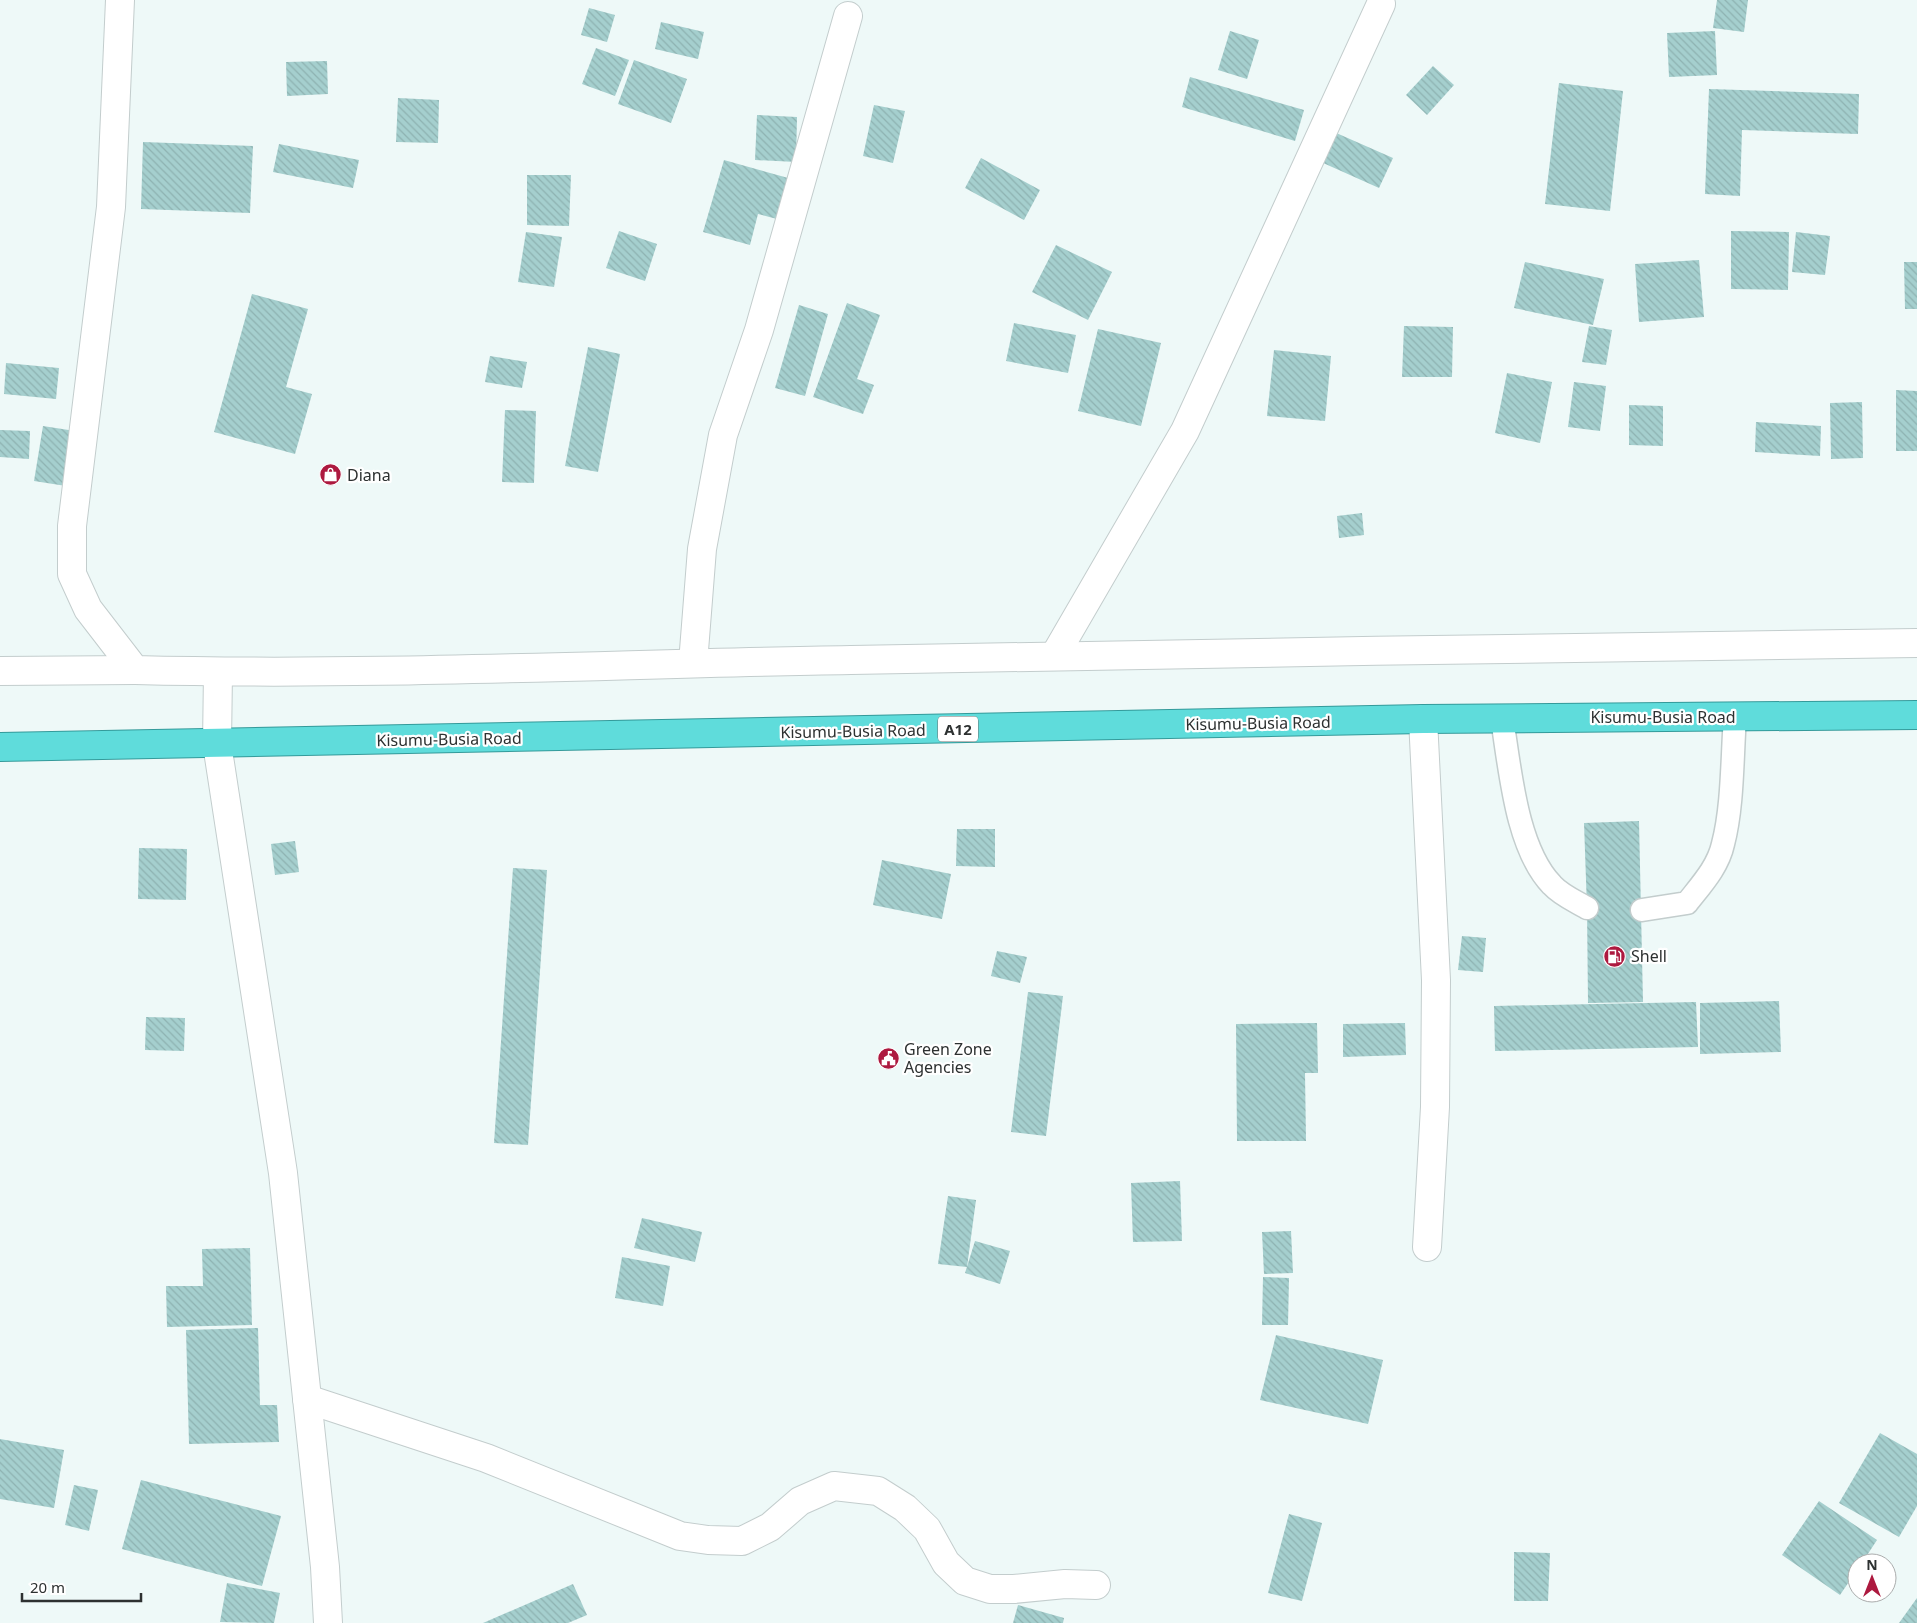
<svg xmlns="http://www.w3.org/2000/svg" width="1917" height="1623" viewBox="0 0 1917 1623" font-family="'Noto Sans',sans-serif">
	<style>
		.building { fill: url(#building-back-hatch) }
		.lines { fill: none; stroke-linecap: round; stroke-linejoin: round }
		.service-casing { stroke: #c3cdcd; stroke-width: 25 }
		.minor-casing { stroke: #c3cdcd; stroke-width: 30 }
		.trunk-casing { stroke: #349a9a; stroke-width: 30 }
		.service { stroke: #fff; stroke-width: 22 }
		.minor { stroke: #fff; stroke-width: 28 }
		.trunk { stroke: #5fdcdb; stroke-width: 28 }
		.labels { text-anchor: middle; dominant-baseline: central; stroke-width: 4.5; stroke-linejoin: round; paint-order: stroke }
		.shield { fill: #fff; stroke: #6c6f6f; stroke-width: 1 }
		.shield-label { font-size: 15px; font-weight: bold; fill: #2d3131 }
		.poi-label { font-size: 16px; fill: #2d3131; stroke: #fff; text-anchor: start }
		.street-label { font-size: 16px; fill: #2d3131; stroke: #fff }
	</style>
	<defs>
		<pattern id="building-back-hatch" width="6" height="6" patternUnits="userSpaceOnUse" patternTransform="scale(1.25)"><rect width="6" height="6" fill="#a5cfce"/><path d="M-1 5l2 2M0 0l6 6M5-1l2 2" fill="none" stroke="#8eb2b1"/></pattern>
	</defs>
	<rect width="100%" height="100%" fill="#eef9f8"/>
	<g class="building">
		<path d="M1717 0H1748L1744 32 1713 28Z"/>
		<path d="M589 8 615 15 607 42 581 35Z"/>
		<path d="M661 22 704 32 698 59 655 49Z"/>
		<path d="M1230 31 1259 40 1247 79 1218 70Z"/>
		<path d="M1715 31 1717 75 1669 77 1667 33Z"/>
		<path d="M596 48 629 60 615 96 582 84Z"/>
		<path d="M634 60 687 79 671 123 618 104Z"/>
		<path d="M327 61 328 94 287 96 286 62Z"/>
		<path d="M1433 66 1454 85 1427 115 1406 95Z"/>
		<path d="M1190 77 1304 110 1295 141 1182 107Z"/>
		<path d="M1559 83 1623 91 1610 211 1545 204Z"/>
		<path d="M1709 89 1859 94 1858 134 1742 130 1740 196 1705 194Z"/>
		<path d="M398 98 439 100 438 143 396 142Z"/>
		<path d="M874 105 905 111 893 163 863 156Z"/>
		<path d="M757 115 797 117 796 162 755 160Z"/>
		<path d="M1334 132 1393 158 1379 188 1321 162Z"/>
		<path d="M143 142 253 146 250 213 141 209Z"/>
		<path d="M279 144 359 160 353 188 273 172Z"/>
		<path d="M981 158 1040 190 1024 220 965 188Z"/>
		<path d="M724 160 799 181 788 222 758 214 750 245 703 232Z"/>
		<path d="M527 175H571L569 226 527 225Z"/>
		<path d="M619 231 657 244 645 281 606 268Z"/>
		<path d="M1731 231 1789 232 1788 290 1731 289Z"/>
		<path d="M526 232 562 237 554 287 518 282Z"/>
		<path d="M1796 232 1830 236 1825 275 1792 272Z"/>
		<path d="M1056 245 1112 272 1088 320 1032 292Z"/>
		<path d="M1699 260 1704 317 1639 322 1635 264Z"/>
		<path d="M1525 262 1604 279 1593 325 1514 308Z"/>
		<path d="M1904 262H1917V309H1905Z"/>
		<path d="M252 294 308 309 286 387 312 394 295 454 214 432Z"/>
		<path d="M847 303 880 315 857 379 874 385 863 414 813 397Z"/>
		<path d="M799 305 828 314 805 396 775 388Z"/>
		<path d="M1014 323 1076 335 1068 373 1006 361Z"/>
		<path d="M1404 326 1453 327 1452 377H1402Z"/>
		<path d="M1589 326 1612 330 1606 365 1582 362Z"/>
		<path d="M1098 329 1161 343 1141 426 1078 411Z"/>
		<path d="M588 347 620 354 598 472 565 466Z"/>
		<path d="M1274 350 1331 356 1325 421 1267 416Z"/>
		<path d="M490 356 527 362 522 388 485 382Z"/>
		<path d="M6 363 59 368 56 399 4 394Z"/>
		<path d="M1507 373 1552 382 1540 443 1495 433Z"/>
		<path d="M1574 382 1606 386 1600 431 1568 427Z"/>
		<path d="M1896 390 1917 391V451H1896Z"/>
		<path d="M1862 402 1863 458 1831 459 1830 403Z"/>
		<path d="M1629 405 1663 406V446L1629 445Z"/>
		<path d="M505 410 536 411 534 483 502 482Z"/>
		<path d="M1756 422 1821 426 1820 456 1755 452Z"/>
		<path d="M43 426 75 431 66 486 34 481Z"/>
		<path d="M0 430 30 431 29 459 0 457Z"/>
		<path d="M1362 513 1364 535 1339 538 1337 516Z"/>
		<path d="M1639 821 1643 1002 1588 1003 1587 908 1584 823Z"/>
		<path d="M957 829H995V867L956 866Z"/>
		<path d="M295 841 299 872 275 875 271 844Z"/>
		<path d="M139 848 187 849 186 900 138 899Z"/>
		<path d="M882 860 951 874 942 919 873 905Z"/>
		<path d="M513 868 547 870 528 1145 494 1143Z"/>
		<path d="M1462 936 1486 938 1483 972 1458 970Z"/>
		<path d="M997 951 1027 957 1020 983 991 976Z"/>
		<path d="M1028 992 1063 996 1046 1136 1011 1132Z"/>
		<path d="M1779 1001 1781 1052 1700 1054V1003Z"/>
		<path d="M1696 1002 1698 1047 1495 1051 1494 1006Z"/>
		<path d="M146 1017 185 1018 184 1051 145 1050Z"/>
		<path d="M1317 1023 1318 1073H1305L1306 1141H1237L1236 1024Z"/>
		<path d="M1405 1023 1406 1055 1343 1057V1024Z"/>
		<path d="M1180 1181 1182 1241 1133 1242 1131 1183Z"/>
		<path d="M948 1196 976 1200 967 1267 938 1264Z"/>
		<path d="M642 1218 702 1232 695 1262 634 1248Z"/>
		<path d="M1291 1231 1293 1273 1264 1274 1262 1232Z"/>
		<path d="M975 1241 1010 1251 1000 1284 965 1273Z"/>
		<path d="M250 1248 252 1325 167 1327 166 1286H203L202 1249Z"/>
		<path d="M622 1257 670 1266 663 1306 615 1298Z"/>
		<path d="M1263 1277 1289 1278 1288 1325H1262Z"/>
		<path d="M258 1328 260 1405H277L279 1442 189 1444 186 1330Z"/>
		<path d="M1276 1335 1383 1360 1368 1424 1260 1400Z"/>
		<path d="M1880 1433 1917 1454V1506L1899 1537 1839 1503Z"/>
		<path d="M0 1439 64 1450 54 1508 0 1499Z"/>
		<path d="M141 1480 281 1516 262 1586 122 1549Z"/>
		<path d="M74 1485 98 1490 89 1531 65 1525Z"/>
		<path d="M1819 1501 1877 1540 1862 1563H1857V1570L1840 1595 1782 1555Z"/>
		<path d="M1289 1514 1322 1523 1302 1601 1268 1593Z"/>
		<path d="M1514 1552 1550 1553 1548 1601H1514Z"/>
		<path d="M227 1583 280 1593 274 1623 220 1622Z"/>
		<path d="M573 1584 587 1615 568 1623H483Z"/>
		<path d="M1917 1598V1623H1899Z"/>
		<path d="M1018 1605 1064 1618 1063 1623H1013Z"/>
	</g>
	<g class="lines">
		<defs>
			<g id="service">
				<path d="M1502 719C1510 768 1516 848 1552 885 1561 895 1575 901 1587 908"/>
				<path d="M1642 910 1687 903C1701 885 1718 867 1723 844 1733 806 1732 757 1735 717"/>
			</g>
			<g id="minor">
				<path d="M120 0 111 207 72 526V574L88 609 135 670C373 676 612 664 851 660 1206 652 1562 649 1917 643"/>
				<path d="M1055 655 1185 431 1381 4"/>
				<path d="M693 663 702 549 723 435 759 330 848 16"/>
				<path d="M0 671 135 670"/>
				<path d="M218 672 217 744 283 1173 325 1567 328 1623"/>
				<path d="M1423 719 1436 980 1435 1107 1427 1247"/>
				<path d="M307 1399 486 1458 680 1536 708 1540 742 1541 770 1527 800 1501 834 1486 878 1491 905 1508 927 1529 946 1563 965 1581 990 1589H1014L1065 1584 1096 1585"/>
			</g>
			<path id="trunk" d="M0 747 1423 719 1917 715"/>
		</defs>
		<use href="#service" class="service-casing"/>
		<use href="#minor" class="minor-casing"/>
		<use href="#trunk" class="trunk-casing"/>
		<use href="#service" class="service"/>
		<use href="#minor" class="minor"/>
		<use href="#trunk" class="trunk"/>
	</g>
	<defs>
		<symbol id="shop-disc" viewBox="-11 -11 22 22"><circle r="9.5" fill="#ad193f" stroke="#fff"/><path d="M-5-2.5h2.3a2.7 3.5 0 0 1 5.4 0H5L5.5 6h-11ZM-1.5-2.5h3a1.5 2.3 0 0 0-3 0Z" fill="#fff"/></symbol>
		<symbol id="fuel-disc" viewBox="-11 -11 22 22"><circle r="9.5" fill="#ad193f" stroke="#fff"/><path d="M-5.5-6h7V0h2V4h1.3V-2.5L3-4.5l.8-.8L6-3V5H2.5V1h-1V6h-7ZM-4.2-4.7v3.2H.2V-4.7Z" fill="#fff"/></symbol>
		<symbol id="civic-disc" viewBox="-11 -11 22 22"><circle r="9.5" fill="#ad193f" stroke="#fff"/><path d="M-.6-6.5H3V-4.5H.6V-3L4-1V1h2V6H-6V1h2V-1L-.6-3ZM-1.2 2.5V6h2.4V2.5Z" fill="#fff"/></symbol>
	</defs>
	<g fill-rule="evenodd">
		<use href="#shop-disc" x="318" y="462" width="25" height="25"/>
		<use href="#fuel-disc" x="1602" y="944" width="25" height="25"/>
		<use href="#civic-disc" x="876" y="1046" width="25" height="25"/>
	</g>
	<g class="labels">
		<rect class="shield" x="938" y="716.5" width="40" height="25" rx="4"/>
		<g class="shield-label">
			<text x="958" y="729">A12</text>
		</g>
		<g class="poi-label">
			<text x="347" y="475">Diana</text>
			<text x="1631" y="956">Shell</text>
			<text x="904" y="1049">Green Zone<tspan x="904" dy="18">Agencies</tspan></text>
		</g>
		<g class="street-label">
			<text x="1663" y="717">Kisumu-Busia Road</text>
			<text transform="translate(1258 723) rotate(-1)">Kisumu-Busia Road</text>
			<text transform="translate(853 731) rotate(-1)">Kisumu-Busia Road</text>
			<text transform="translate(449 739) rotate(-1)">Kisumu-Busia Road</text>
		</g>
	</g>
	<g transform="translate(1872 1578)"><circle r="24" fill="#ffffff" stroke="#abadad"/>
	<path d="M0-4L9 19L0 12L-9 19Z" fill="#ad193f"/>
	<text y="-8" font-size="14" font-weight="bold" text-anchor="middle" fill="#2d3131">N</text>
	</g>
	<path d="M22 1593v8h119v-8" fill="none" stroke="#2d3131" stroke-width="2.5"/>
	<text x="30" y="1593" font-size="15" fill="#2d3131" stroke="#ffffff" stroke-width="4" paint-order="stroke">20 m</text>
</svg>
